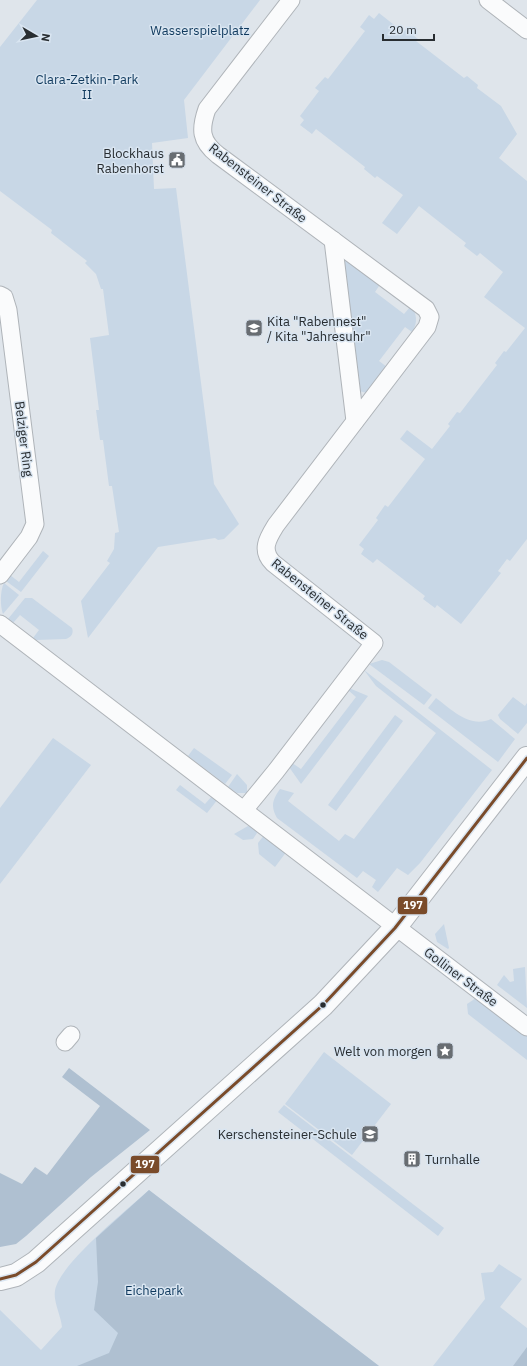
<svg xmlns="http://www.w3.org/2000/svg" width="527" height="1366" viewBox="0 0 527 1366" font-family="'IBM Plex Sans',sans-serif">
	<style>
		.green { fill: #c8d7e6 }
		.forest { fill: #afc0d1 }
		.lines { fill: none; stroke-linecap: round; stroke-linejoin: round }
		.street-casing { stroke: #afb4b9; stroke-width: 19 }
		.secondary-casing { stroke: #afb4b9; stroke-width: 24 }
		.street { stroke: #fafbfc; stroke-width: 17 }
		.secondary { stroke: #fafbfc; stroke-width: 22 }
		.bus-1-casing { stroke: #d9e5f1; stroke-width: 6 }
		.bus-1 { stroke: #7a4b2a; stroke-width: 3 }
		.bus-dot { fill: #282d31; stroke: #d9e5f1; stroke-width: 1.5 }
		.labels { text-anchor: middle; dominant-baseline: central; stroke-width: 3; stroke-linejoin: round; paint-order: stroke }
		.park-label { font-size: 13px; fill: #0f395d; stroke: #d9e5f1 }
		.poi-label { font-size: 13px; fill: #282d31; stroke: #d9e5f1; text-anchor: end }
		.street-label { font-size: 13px; fill: #282d31; stroke: #d9e5f1 }
		.line-badge { stroke: #d9e5f1; stroke-width: 1.5 }
		.badge-label { font-size: 11px; text-anchor: middle; font-weight: bold; fill: #fff }
	</style>
	<rect width="100%" height="100%" fill="#dfe5eb"/>
	<g class="green">
		<path d="M37 0H260L184 100 188 138 152 143 154 189 176 188 214 484 239 524 224 539 218 540 215 538 158 547 88 638 81 601 110 563 107 561 114 549 115 533 119 532 112 486H109L103 440H100L96 410H99L90 338 109 335 103 289H101L96 274 85 263 87 261 51 233 52 230 0 191V47Z"/>
		<path d="M379 13 403 32 406 29 418 39 416 41 464 78 467 76 478 85 477 88 501 106 517 134 499 158 527 181V539L510 561 507 559 498 571 501 573 461 624 437 605 435 608 423 599 425 596 377 559 373 563 361 554 364 549 359 545 378 520 376 518 385 505 388 507 425 459 400 439 407 430 432 449 450 426 448 424 457 412 460 413 497 365 495 363 504 351 506 352 525 328 484 297 503 272 480 253 477 256 464 246 466 243 419 206 397 234 382 223 403 195 377 176 375 178 364 169 365 167 316 129 312 134 300 125 304 120 300 116 319 91 315 88 325 77 328 79 365 31 360 27 369 15 374 19Z"/>
		<path d="M341 257 381 283 375 292 404 314 411 306C417 314 418 323 412 332L405 327 379 361 387 367 367 393 359 391Z"/>
		<path d="M43 551 49 556 21 592 6 581 10 575 19 582Z"/>
		<path d="M4 583 19 595 3 614C0 606 0 591 4 583Z"/>
		<path d="M25 598H32L72 628C74 634 71 637 66 639L36 640 33 638 39 630 20 615 13 623 8 619Z"/>
		<path d="M382 660 389 662 432 695 424 705 369 664Z"/>
		<path d="M364 670 492 770 420 863 408 875 397 868 378 892 372 887 376 880 363 871 357 878 277 818C270 806 273 799 280 789L294 793 288 801 339 841 345 834 354 839 436 733 376 686Z"/>
		<path d="M349 688 368 696 301 784 289 767 292 763 301 769 356 697 348 690Z"/>
		<path d="M513 697 525 706 527 703V723L518 734 500 719 498 715Z"/>
		<path d="M436 698C451 709 470 729 491 719L515 739 498 762 428 708Z"/>
		<path d="M395 715 403 721 336 811 328 805Z"/>
		<path d="M53 738 91 765 0 884V808Z"/>
		<path d="M194 748 232 775 225 784 188 756Z"/>
		<path d="M237 774 247 785V793H237L228 787Z"/>
		<path d="M180 785 205 804 213 795 218 799 207 813 176 790Z"/>
		<path d="M248 826 259 830 253 839 243 840 234 834Z"/>
		<path d="M265 834 287 851 275 867 259 854 258 843Z"/>
		<path d="M444 924 449 948 448 949 437 942 435 934Z"/>
		<path d="M525 967 527 1008 497 985 504 975 510 982 514 981 513 969Z"/>
		<path d="M476 998 527 1036V1060L468 1014 467 1004Z"/>
		<path d="M324 1052 391 1104 352 1155 285 1104Z"/>
		<path d="M284 1105 444 1228 438 1236 278 1112Z"/>
		<path d="M149 1190 379 1366H0V1310L41 1350 62 1327C61 1316 53 1301 55 1291 58 1265 128 1209 149 1190Z"/>
		<path d="M499 1264 522 1279 500 1307 527 1328V1366H433L485 1299 481 1273 493 1272Z"/>
	</g>
	<g class="forest">
		<path d="M69 1068 150 1130 91 1177 26 1236 16 1244 0 1247V1173L22 1184 35 1167 47 1175 100 1106 62 1077Z"/>
		<path d="M149 1190 379 1366H77L109 1353 118 1333 94 1310 98 1282 96 1238Z"/>
		<path d="M527 1347V1366H513Z"/>
	</g>
	<g class="lines">
		<defs>
			<g id="street">
				<path d="M488 0 527 30"/>
				<path d="M333 240 355 421"/>
				<path d="M0 295 4 297 8 310 35 524 29 537 0 575"/>
				<path d="M0 624 527 1027"/>
				<path d="M244 810 276 771 374 643 273 563C260 550 268 538 276 525L427 327 430 317 426 309 218 155C200 141 200 129 207 109L291 0"/>
				<path d="M65 1042 71 1035"/>
			</g>
			<path id="secondary" d="M0 1279 16 1275 36 1262 323 1005 395 928 527 758"/>
		</defs>
		<use href="#street" class="street-casing"/>
		<use href="#secondary" class="secondary-casing"/>
		<use href="#street" class="street"/>
		<use href="#secondary" class="secondary"/>
		<defs>
			<path id="bus-1" d="M0 1279 16 1275 36 1262 323 1005 395 928 527 758"/>
		</defs>
		<use href="#bus-1" class="bus-1-casing"/>
		<use href="#bus-1" class="bus-1"/>
	</g>
	<defs>
		<symbol id="civic-square" viewBox="-11 -11 22 22"><rect x="-9" y="-9" width="18" height="18" rx="4" fill="#686d72" stroke="#d9e5f1"/><path d="M-.6-6.5H3V-4.5H.6V-3L4-1V1h2V6H-6V1h2V-1L-.6-3ZM-1.2 2.5V6h2.4V2.5Z" fill="#fff"/></symbol>
		<symbol id="school-square" viewBox="-11 -11 22 22"><rect x="-9" y="-9" width="18" height="18" rx="4" fill="#686d72" stroke="#d9e5f1"/><path d="M0-5L7-2L0 1L-7-2ZM-4 1L0 2.5L4 1V4Q0 6-4 4Z" fill="#fff"/></symbol>
		<symbol id="sight-square" viewBox="-11 -11 22 22"><rect x="-9" y="-9" width="18" height="18" rx="4" fill="#686d72" stroke="#d9e5f1"/><path d="M0-6L1.8-2.2L6-1.7L2.9 1.2L3.7 5.4L0 3.3L-3.7 5.4L-2.9 1.2L-6-1.7L-1.8-2.2Z" fill="#fff"/></symbol>
		<symbol id="building-square" viewBox="-11 -11 22 22"><rect x="-9" y="-9" width="18" height="18" rx="4" fill="#686d72" stroke="#d9e5f1"/><path d="M-4-6H4V6H1V3H-1V6H-4ZM-2.5-4.3h1.7v1.8h-1.7ZM.8-4.3h1.7v1.8H.8ZM-2.5-1h1.7V.8h-1.7ZM.8-1h1.7V.8H.8Z" fill="#fff"/></symbol>
	</defs>
	<g fill-rule="evenodd">
		<use href="#civic-square" x="167" y="150" width="20" height="20"/>
		<use href="#school-square" x="244" y="318" width="20" height="20"/>
		<use href="#sight-square" x="435" y="1041" width="20" height="20"/>
		<use href="#school-square" x="360" y="1124" width="20" height="20"/>
		<use href="#building-square" x="402" y="1149" width="20" height="20"/>
	</g>
	<g class="bus-dot">
		<circle cx="323" cy="1005" r="3.5"/>
		<circle cx="123" cy="1184" r="3.5"/>
	</g>
	<g class="labels">
		<g class="park-label">
			<text x="200" y="30">Wasserspielplatz</text>
			<text x="87" y="79">Clara-Zetkin-Park<tspan x="87" dy="15">II</tspan></text>
			<text x="154" y="1290">Eichepark</text>
		</g>
		<g class="poi-label">
			<text x="164" y="153">Blockhaus<tspan x="164" dy="15">Rabenhorst</tspan></text>
			<text x="267" y="321" text-anchor="start">Kita "Rabennest"<tspan x="267" dy="15">/ Kita "Jahresuhr"</tspan></text>
			<text x="432" y="1051">Welt von morgen</text>
			<text x="357" y="1134">Kerschensteiner-Schule</text>
			<text x="425" y="1159" text-anchor="start">Turnhalle</text>
		</g>
		<g class="street-label">
			<text transform="translate(258 183) rotate(38)">Rabensteiner Straße</text>
			<text transform="translate(24 439) rotate(83)">Belziger Ring</text>
			<text transform="translate(320 599) rotate(39)">Rabensteiner Straße</text>
			<text transform="translate(461 977) rotate(37)">Golliner Straße</text>
		</g>
	</g>
	<g class="line-badge">
		<rect x="397" y="896" width="31" height="19" rx="4" fill="#7a4b2a"/>
		<rect x="130" y="1155" width="30" height="19" rx="4" fill="#7a4b2a"/>
	</g>
	<g class="badge-label">
		<text x="413" y="909">197</text>
		<text x="145" y="1168">197</text>
	</g>
	<g transform="translate(36 36) rotate(99)" stroke="#d9e5f1" stroke-width="3" paint-order="stroke">
	<path d="M0-3L7 15L0 10L-7 15Z" fill="#282d31"/>
	<text y="-6" font-size="11" font-weight="bold" text-anchor="middle" fill="#282d31">N</text>
	</g>
	<path d="M383 34v6h51v-6" fill="none" stroke="#282d31" stroke-width="2"/>
	<text x="389" y="34" font-size="12" fill="#282d31" stroke="#d9e5f1" stroke-width="3" paint-order="stroke">20 m</text>
</svg>
